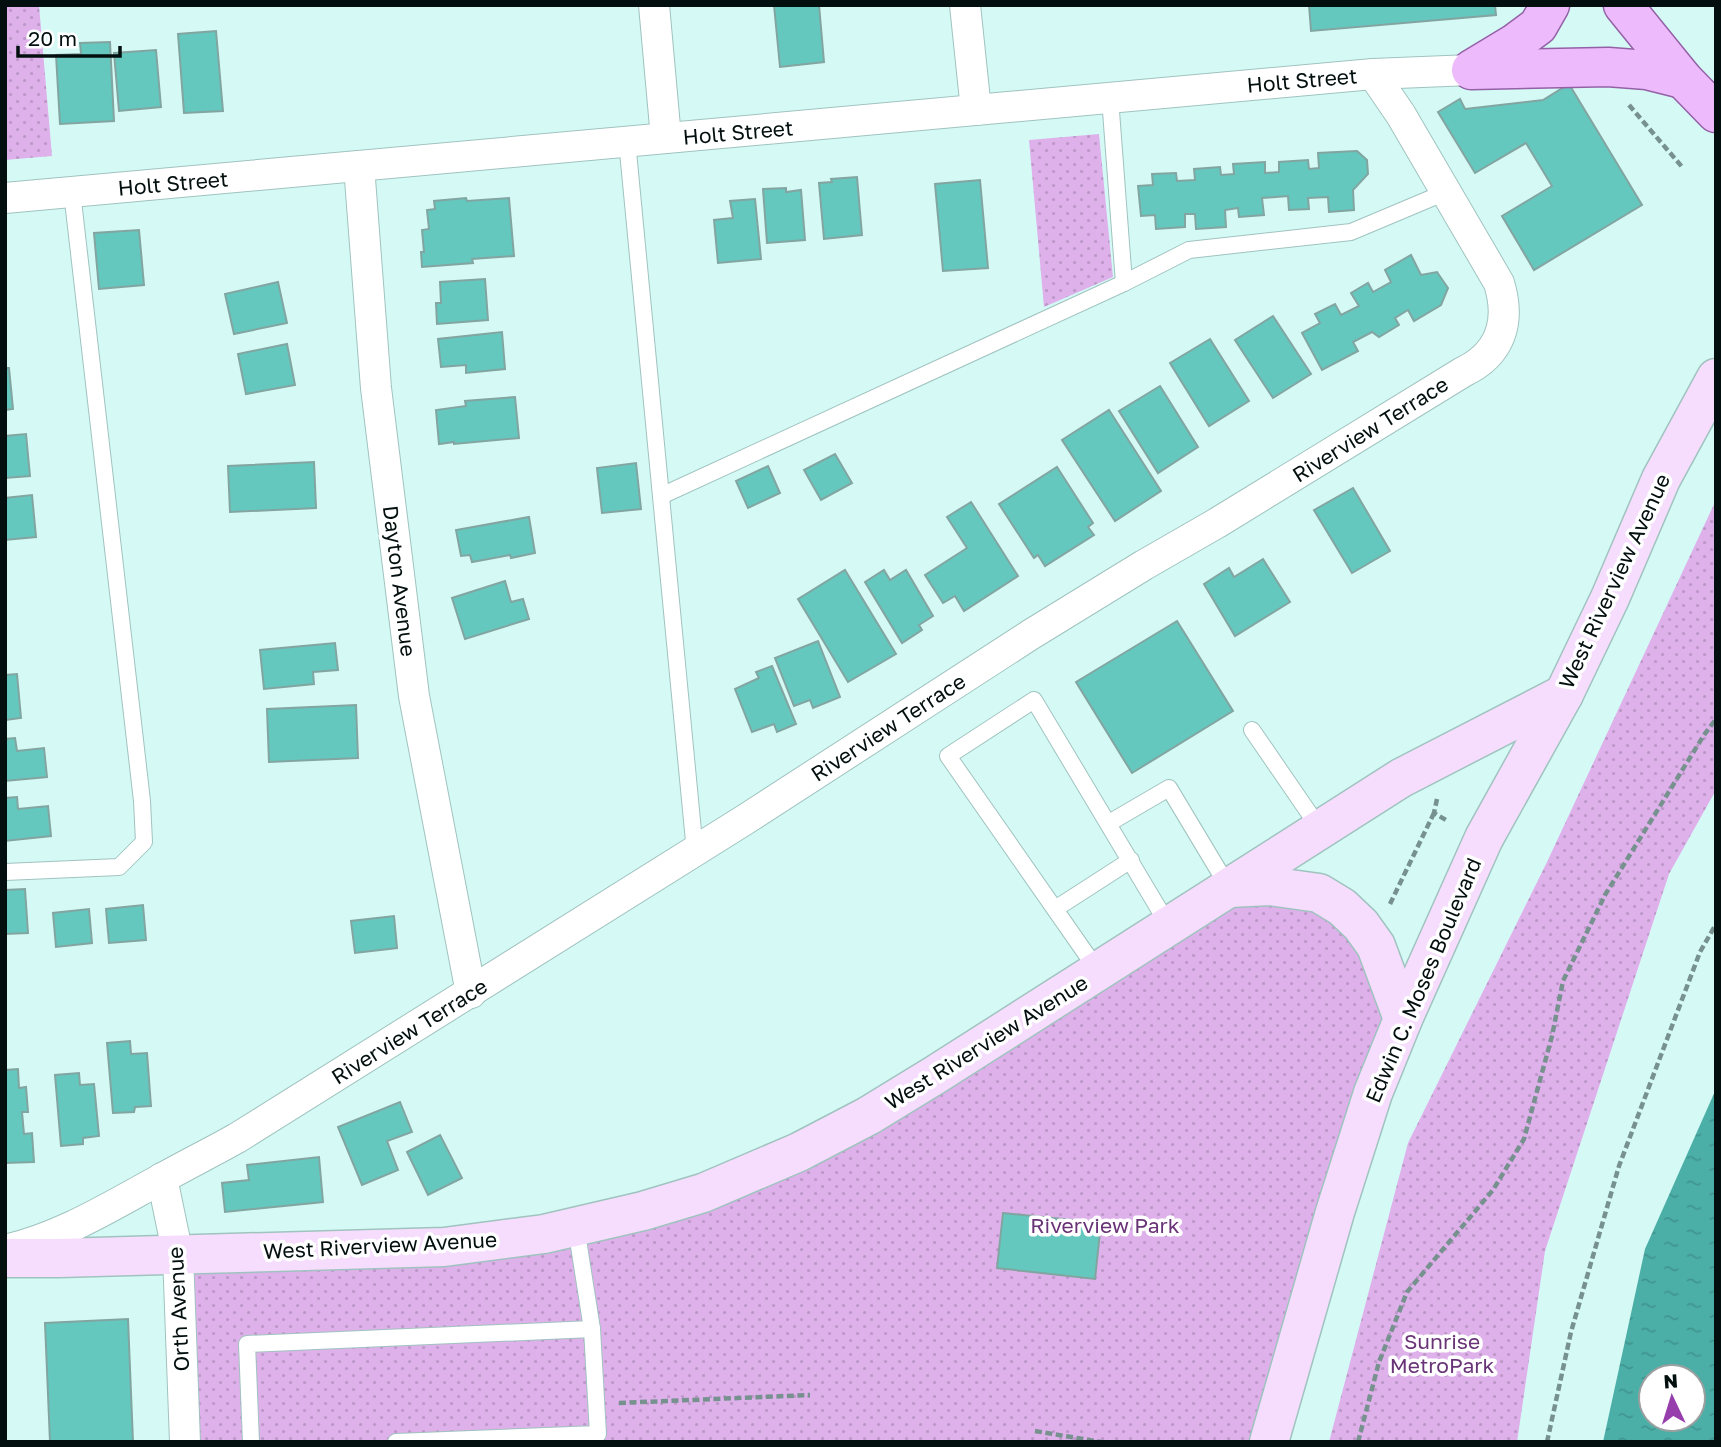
<svg xmlns="http://www.w3.org/2000/svg" width="1721" height="1447" viewBox="0 0 1721 1447" font-family="'Golos Text',sans-serif">
	<style>
		.green { fill: url(#green-dots) }
		.water { fill: url(#water-ripples); fill-rule: evenodd }
		.building { fill: #65c8bf; stroke: #82a5a1; stroke-width: 2 }
		.lines { fill: none; stroke-linecap: round; stroke-linejoin: round }
		.lane-casing { stroke: #a0c3bf; stroke-width: 18 }
		.street-casing { stroke: #a0c3bf; stroke-width: 32 }
		.secondary-casing { stroke: #a0c3bf; stroke-width: 41 }
		.primary-casing { stroke: #9361a6; stroke-width: 41 }
		.path { stroke: #77918f; stroke-width: 4.5; stroke-dasharray: 7 3.5; stroke-linecap: butt }
		.lane { stroke: #fff; stroke-width: 16 }
		.street { stroke: #fff; stroke-width: 30 }
		.secondary { stroke: #f6ddfd; stroke-width: 38 }
		.primary { stroke: #edbbfb; stroke-width: 38 }
		.labels { text-anchor: middle; dominant-baseline: central; stroke-width: 7; stroke-linejoin: round; paint-order: stroke }
		.street-label { font-size: 21px; fill: #030f0e; stroke: #fff }
		.park-label { font-size: 21px; fill: #693377; stroke: #fff }
	</style>
	<defs>
		<pattern id="green-dots" width="8" height="8" patternUnits="userSpaceOnUse" patternTransform="scale(1.75)"><rect width="8" height="8" fill="#deb1eb"/><path d="M2 2h.1M6 6h.1" fill="none" stroke="#bd97c8" stroke-width="1.8" stroke-linecap="round"/></pattern>
		<pattern id="water-ripples" width="26" height="14" patternUnits="userSpaceOnUse" patternTransform="scale(1.75)"><rect width="26" height="14" fill="#4bafa7"/><path d="M2 4q2-2 4 0t4 0M15 11q2-2 4 0t4 0" fill="none" stroke="#40958f"/></pattern>
	</defs>
	<rect width="100%" height="100%" fill="#d5faf6"/>
	<g class="green">
		<path d="M5 5H39L52 156 5 160Z"/>
		<path d="M1099 134 1113 277 1044 307 1029 140Z"/>
		<path d="M1716 500V790L1669 874 1545 1251 1517 1442H1329L1408 1143 1547 862Z"/>
		<path d="M1229 888 1319 893 1403 1019 1269 1442H185L178 1255 444 1247 703 1193Z"/>
	</g>
	<path class="water" d="M1716 1089V1442H1603L1645 1249ZM1651 1377H1693V1419H1651Z"/>
	<g class="building">
		<path d="M774 5H819L824 62 780 67Z"/>
		<path d="M1309 5H1495L1496 15 1311 31Z"/>
		<path d="M216 31 223 111 184 113 178 34Z"/>
		<path d="M110 42 114 121 60 124 56 55 81 54 80 43Z"/>
		<path d="M156 50 161 107 119 111 114 53Z"/>
		<path d="M1569 84 1642 205 1534 270 1502 216 1552 186 1526 143 1475 173 1438 112 1460 99 1465 109 1543 100Z"/>
		<path d="M1357 151 1367 160 1368 174 1353 190 1354 210 1329 212 1328 197 1308 198 1309 209 1289 210 1288 196 1262 198 1264 215 1239 217 1238 208 1225 210 1226 227 1196 229 1195 214H1185V227L1156 229 1155 215 1141 216 1138 186 1153 185 1152 174 1176 173 1177 181 1195 180 1194 169 1220 167 1221 175 1234 174 1233 164 1265 162V173L1279 172V162L1308 160 1309 169 1319 168 1318 153Z"/>
		<path d="M857 177 862 235 824 239 819 183 832 182 831 179Z"/>
		<path d="M980 180 988 268 943 271 935 184Z"/>
		<path d="M786 188V192L801 190 805 240 767 243 763 189Z"/>
		<path d="M466 198 467 201 509 198 514 256 472 259 473 263 422 267 421 252H424L422 230 429 229 427 210 435 209 434 201Z"/>
		<path d="M755 199 761 259 718 263 714 220 733 218 730 201Z"/>
		<path d="M139 230 144 285 99 289 94 233Z"/>
		<path d="M1411 255 1421 275 1437 272 1448 288 1441 305 1414 321 1408 310 1395 318 1399 325 1379 337 1372 332 1353 342 1358 351 1322 370 1302 333 1320 323 1315 314 1335 304 1341 315 1359 306 1351 293 1368 283 1373 292 1391 282 1385 270Z"/>
		<path d="M485 279 488 320 437 324 436 303H441L440 282Z"/>
		<path d="M278 282 287 323 234 334 225 294Z"/>
		<path d="M1273 316 1311 374 1273 398 1235 340Z"/>
		<path d="M502 332 505 369 466 373V365L441 367 438 339Z"/>
		<path d="M1210 339 1249 401 1209 426 1170 363Z"/>
		<path d="M287 344 295 385 246 394 238 354Z"/>
		<path d="M5 368H9L13 409 5 410Z"/>
		<path d="M1160 386 1198 447 1158 473 1119 411Z"/>
		<path d="M515 397 519 438 454 444V442L439 444 436 410 466 406 465 401Z"/>
		<path d="M1109 410 1161 491 1115 521 1062 440Z"/>
		<path d="M26 434 30 476 5 478V436Z"/>
		<path d="M835 454 852 483 821 500 804 470Z"/>
		<path d="M314 462 316 508 230 512 228 466Z"/>
		<path d="M636 463 641 509 602 513 597 468Z"/>
		<path d="M768 466 780 493 748 508 736 481Z"/>
		<path d="M1057 467 1093 523 1088 527 1094 535 1045 566 1038 555 1034 558 999 504Z"/>
		<path d="M1353 488 1390 551 1352 573 1314 510Z"/>
		<path d="M32 495 36 537 5 540V498Z"/>
		<path d="M971 502 1018 576 964 611 955 596 943 603 925 575 967 548 947 517Z"/>
		<path d="M529 517 535 553 511 558 510 555 472 562 470 555 461 556 456 530Z"/>
		<path d="M1263 559 1290 602 1235 636 1204 584 1229 568 1234 577Z"/>
		<path d="M845 570 896 654 848 682 798 599Z"/>
		<path d="M884 570 890 580 906 570 933 616 919 625 922 630 902 643 865 582Z"/>
		<path d="M505 581 511 602 523 599 529 619 465 639 452 598Z"/>
		<path d="M1177 621 1233 711 1132 773 1076 682Z"/>
		<path d="M818 641 840 697 813 708 810 700 794 706 775 658Z"/>
		<path d="M335 643 338 670 313 672 314 684 264 689 260 650Z"/>
		<path d="M772 666 796 724 777 732 774 724 752 732 735 689 759 678 756 672Z"/>
		<path d="M17 674 21 718 5 720V675Z"/>
		<path d="M356 705 358 758 269 762 267 709Z"/>
		<path d="M15 738 17 751 44 748 47 777 5 781V739Z"/>
		<path d="M17 797 18 809 48 806 51 836 5 841V798Z"/>
		<path d="M25 889 28 933 5 934V890Z"/>
		<path d="M143 905 146 940 109 943 106 909Z"/>
		<path d="M89 909 92 943 56 947 53 913Z"/>
		<path d="M394 916 397 948 355 953 351 921Z"/>
		<path d="M130 1041 131 1054 147 1053 151 1106 135 1107 134 1112 113 1113 107 1043Z"/>
		<path d="M18 1069 19 1088 26 1087 28 1112H22L24 1134 32 1133 34 1162 5 1163V1070Z"/>
		<path d="M79 1073 80 1085 94 1084 99 1136 83 1138V1144L61 1146 55 1075Z"/>
		<path d="M400 1102 412 1132 387 1141 398 1170 362 1185 338 1127Z"/>
		<path d="M440 1135 462 1178 428 1195 407 1152Z"/>
		<path d="M319 1157 323 1202 225 1212 222 1183 249 1180 247 1165Z"/>
		<path d="M1003 1213 1101 1223 1095 1279 997 1268Z"/>
		<path d="M128 1319 133 1442H50L45 1323Z"/>
	</g>
	<g class="lines">
		<defs>
			<g id="lane">
				<path d="M1110 98 1124 283"/>
				<path d="M627 141 695 852"/>
				<path d="M661 496 1124 283 1189 250 1351 232 1446 192"/>
				<path d="M1252 730 1320 829"/>
				<path d="M1109 823 1169 788 1229 888"/>
				<path d="M5 872 119 867 144 842 142 801 72 192"/>
				<path d="M1055 909 1131 860"/>
				<path d="M1098 971 948 756 1034 700 1169 926"/>
				<path d="M251 1442 247 1344 592 1329"/>
				<path d="M396 1442 598 1434 592 1329 576 1227"/>
			</g>
			<g id="street">
				<path d="M654 5 666 138"/>
				<path d="M965 5 976 110"/>
				<path d="M359 166 376 388 414 696 471 993"/>
				<path d="M5 198 1373 74 1471 70"/>
				<path d="M162 1178 178 1255 185 1442"/>
				<path d="M5 1250C62 1237 111 1206 161 1179 186 1165 212 1152 237 1138L746 819 1030 635 1144 565 1217 523 1463 372C1501 354 1511 322 1499 283L1401 115 1373 74"/>
			</g>
			<g id="secondary">
				<path d="M1229 888 1269 886 1319 893 1342 907 1361 925 1376 946 1403 1019"/>
				<path d="M5 1258H59L444 1247 544 1234 643 1211 703 1193 799 1152 868 1116 935 1075 1401 778 1564 694"/>
				<path d="M1269 1442 1335 1212 1373 1093 1403 1019 1484 838 1564 694 1610 598 1661 479 1716 378"/>
			</g>
			<g id="primary">
				<path d="M1623 5 1683 79 1716 113"/>
				<path d="M1472 69 1515 43 1538 26 1550 5"/>
				<path d="M1471 70 1608 67 1647 70 1683 79"/>
			</g>
		</defs>
		<use href="#lane" class="lane-casing"/>
		<use href="#street" class="street-casing"/>
		<use href="#secondary" class="secondary-casing"/>
		<use href="#primary" class="primary-casing"/>
		<g class="path">
			<path d="M1629 105 1683 168"/>
			<path d="M1437 799 1434 813 1446 820"/>
			<path d="M1390 904 1434 813"/>
			<path d="M619 1403 810 1395"/>
			<path d="M1035 1431 1101 1442"/>
			<path d="M1358 1442 1379 1362 1407 1292 1493 1190 1524 1139 1552 1036 1563 981 1605 895 1704 735 1716 719"/>
			<path d="M1547 1442 1571 1332 1619 1166 1700 952 1716 924"/>
		</g>
		<use href="#lane" class="lane"/>
		<use href="#street" class="street"/>
		<use href="#secondary" class="secondary"/>
		<use href="#primary" class="primary"/>
	</g>
	<g class="labels">
		<g class="street-label">
			<text transform="translate(1302 80) rotate(-5)">Holt Street</text>
			<text transform="translate(738 132) rotate(-5)">Holt Street</text>
			<text transform="translate(173 183) rotate(-5)">Holt Street</text>
			<text transform="translate(1370 429) rotate(-32)">Riverview Terrace</text>
			<text transform="translate(400 581) rotate(83)">Dayton Avenue</text>
			<text transform="translate(1614 581) rotate(-65)">West Riverview Avenue</text>
			<text transform="translate(888 727) rotate(-33)">Riverview Terrace</text>
			<text transform="translate(1423 980) rotate(-67)">Edwin C. Moses Boulevard</text>
			<text transform="translate(409 1031) rotate(-32)">Riverview Terrace</text>
			<text transform="translate(986 1042) rotate(-32)">West Riverview Avenue</text>
			<text transform="translate(380 1245) rotate(-3)">West Riverview Avenue</text>
			<text transform="translate(178 1309) rotate(-93)">Orth Avenue</text>
		</g>
		<g class="park-label">
			<text x="1105" y="1225">Riverview Park</text>
			<text x="1442" y="1341">Sunrise<tspan x="1442" dy="24">MetroPark</tspan></text>
		</g>
	</g>
	<rect width="1721" height="1447" fill="none" stroke="#030f0e" stroke-width="14"/>
	<g transform="translate(1672 1398) rotate(356)"><circle r="33" fill="#ffffff" stroke="#9a9f9f" stroke-width="2"/>
	<path d="M0-5L12 26L0 18L-12 26Z" fill="#963fac"/>
	<text y="-10" font-size="19" font-weight="bold" text-anchor="middle" fill="#030f0e">N</text>
	</g>
	<path d="M18 46v10h102v-10" fill="none" stroke="#030f0e" stroke-width="3.5"/>
	<text x="28" y="46" font-size="21" fill="#030f0e" stroke="#ffffff" stroke-width="5" paint-order="stroke">20 m</text>
</svg>
